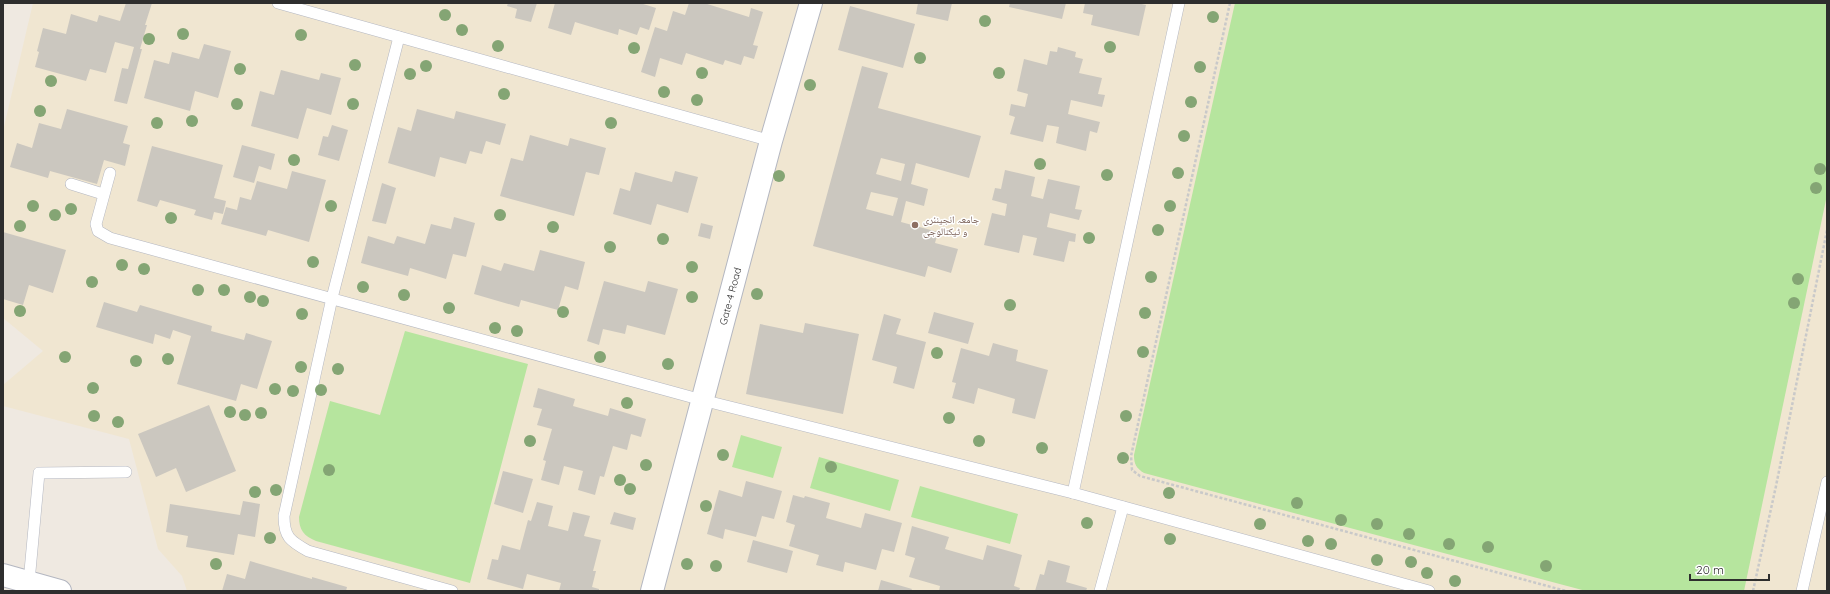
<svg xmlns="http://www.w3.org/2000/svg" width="1830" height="594" viewBox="0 0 1830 594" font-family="Quicksand,'Noto Naskh Arabic',sans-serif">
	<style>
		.education { fill: #f0e6d1 }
		.grass { fill: #b6e59e }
		.building { fill: #cbc7bf; fill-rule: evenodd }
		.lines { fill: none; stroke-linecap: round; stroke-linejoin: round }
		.service-casing { stroke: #b4b7c1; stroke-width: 12 }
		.minor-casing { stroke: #b4b7c1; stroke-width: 24 }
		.path { stroke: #c9c9c9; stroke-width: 2.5; stroke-dasharray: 3 2; stroke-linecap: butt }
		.service { stroke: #fff; stroke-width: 11 }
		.minor { stroke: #fff; stroke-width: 22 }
		.tree { fill: #84a574 }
		.education-dot { fill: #8d6e63; stroke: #fff; stroke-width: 1.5 }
		.labels { text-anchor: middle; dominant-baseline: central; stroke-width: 3; stroke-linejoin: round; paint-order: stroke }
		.education-label { font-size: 10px; fill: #785e54; stroke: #fff; text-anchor: start }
		.street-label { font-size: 10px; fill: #2e2e2e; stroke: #fff }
	</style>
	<rect width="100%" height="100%" fill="#efe9e1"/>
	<path class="education" d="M33 3H1827V591H187L182 576 158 549 129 439 3 406V385L43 351 3 318V131Z"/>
	<g class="grass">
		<path d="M1235 3H1827V195L1744 591H1586L1144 473C1136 468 1134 464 1134 455Z"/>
		<path d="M405 331 528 364 470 583 316 541C304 536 299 530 299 517L330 401 380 415Z"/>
		<path d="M741 435 782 447 773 478 732 467Z"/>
		<path d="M819 457 899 480 890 511 810 488Z"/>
		<path d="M920 486 1018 514 1010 544 911 517Z"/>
	</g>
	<g class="building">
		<path d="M126 3H152L145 25H147L140 49H142L127 104 114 101 122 68 128 69 134 47 115 42 106 73 90 69 86 81 35 67 39 52 37 51 43 28 66 34 71 14 97 22 99 15 120 21Z"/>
		<path d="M508 3H537L531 22 515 18 517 9 507 6Z"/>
		<path d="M555 3H640L656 8 649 30 640 27 637 35 619 29 618 35 575 22 571 35 548 28Z"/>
		<path d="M689 3H704L749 17 751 8 763 12 753 45 758 46 754 59 744 56 741 65 725 60 723 65 686 53 682 65 660 58 655 77 641 72 655 27 667 31 673 11 685 15Z"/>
		<path d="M918 3H952L948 21 916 14Z"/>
		<path d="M1010 3H1066L1062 19 1009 7Z"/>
		<path d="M1085 3H1137L1146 5 1139 36 1091 25 1093 15 1083 13Z"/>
		<path d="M850 6 915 24 903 68 838 50Z"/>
		<path d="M204 44 231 51 218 98 195 91 190 111 144 98 154 60 169 64 172 52 199 59Z"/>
		<path d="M1058 47 1076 52 1075 57 1083 59 1079 73 1102 78 1098 94 1105 95 1102 107 1071 100 1068 114 1100 122 1097 133 1090 131 1086 151 1056 143 1059 127 1047 125 1043 142 1010 134 1015 117 1009 115 1011 104 1025 107 1028 94 1017 91 1024 59 1047 65 1050 51 1057 52Z"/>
		<path d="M862 66 888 73 878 108 981 136 969 178 916 163 911 184 928 189 924 206 906 201 901 222 938 232 935 243 958 249 951 273 928 266 925 277 813 246ZM881 158 905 164 901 181 876 174ZM871 192 898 198 893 216 866 209Z"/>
		<path d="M281 70 319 80 321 73 341 78 331 115 307 108 298 139 251 126 260 91 274 95Z"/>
		<path d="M67 109 128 126 123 143 130 145 125 166 104 160 97 184 50 171 48 178 10 167 17 143 32 148 39 123 61 129Z"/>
		<path d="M417 109 454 119 456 111 506 124 500 145 486 141 482 154 470 151 466 164 440 157 435 177 388 163 398 127 411 131Z"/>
		<path d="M332 125 348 130 339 161 318 155 323 136 328 137Z"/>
		<path d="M530 135 568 146 570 138 606 148 599 175 586 172 574 216 500 196 511 158 523 161Z"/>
		<path d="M242 145 275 154 271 170 259 166 254 183 233 177Z"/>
		<path d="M152 146 223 165 214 198 226 201 223 214 214 212 212 220 194 215 196 210 160 200 157 207 137 201Z"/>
		<path d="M1005 170 1035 177 1031 196 1043 199 1048 179 1080 186 1075 209 1082 210 1079 220 1050 213 1047 227 1076 234 1075 242 1069 241 1064 262 1033 255 1037 238 1023 235 1019 253 984 245 992 213 1005 216 1007 204 992 200 995 188 1001 189Z"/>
		<path d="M292 171 326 180 309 242 268 230 266 236 221 224 226 207 237 210 240 197 251 200 257 181 287 189Z"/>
		<path d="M675 171 698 177 688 213 657 204 651 225 613 214 620 188 630 191 635 172 672 182Z"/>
		<path d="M382 183 396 188 386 224 372 221Z"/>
		<path d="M454 217 475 223 466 257 453 254 446 279 410 268 408 276 361 263 368 236 394 244 397 236 425 244 431 224 451 229Z"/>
		<path d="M701 223 713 226 710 239 698 236Z"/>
		<path d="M3 232 66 250 53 293 29 285 23 305 3 299Z"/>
		<path d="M540 250 585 262 578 290 565 286 558 310 521 300 519 307 474 294 482 265 501 271 504 263 534 271Z"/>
		<path d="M604 281 645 292 648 281 678 289 665 335 627 325 625 334 603 329 599 345 587 341Z"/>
		<path d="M104 302 137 312 140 305 212 326 211 331 244 340 246 333 272 341 257 389 241 384 236 401 177 384 191 336 173 330 170 339 155 334 153 344 96 327Z"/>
		<path d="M934 312 974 323 968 344 928 333Z"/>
		<path d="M884 314 901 319 896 334 926 342 914 389 893 383 897 367 872 360Z"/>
		<path d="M805 323 859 334 843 414 746 394 760 324 803 333Z"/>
		<path d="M993 343 1018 350 1016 361 1048 370 1035 419 1012 413 1015 399 978 388 974 404 952 398 956 383 952 382 961 348 989 356Z"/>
		<path d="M538 388 575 399 573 406 608 416 610 408 646 419 641 437 631 434 627 450 613 446 604 477 600 476 595 495 578 490 583 471 564 466 559 485 541 480 546 461 543 460 552 429 537 425 542 409 533 407Z"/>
		<path d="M209 405 236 471 186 492 176 468 156 477 138 434Z"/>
		<path d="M503 471 533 479 523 513 494 504Z"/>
		<path d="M746 481 782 491 774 519 762 516 756 537 725 529 723 539 707 534 719 490 742 497Z"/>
		<path d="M793 495 804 498 805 496 830 503 826 518 861 528 865 513 902 523 894 552 882 549 876 570 845 562 843 572 816 565 819 555 789 546 795 525 786 522Z"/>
		<path d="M243 501 260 504 255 537 238 534 234 555 186 547 188 536 166 532 170 504 240 515Z"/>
		<path d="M537 502 553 506 548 526 568 531 573 512 590 516 584 536 601 540 593 571H596L592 587 599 589V591H559L561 583 527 574 523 589 487 579 492 559 498 560 502 545 520 550 528 520 531 521Z"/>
		<path d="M614 512 636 518 633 530 610 524Z"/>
		<path d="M912 526 949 537 945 549 983 560 987 545 1022 555 1014 586 1020 588 1019 591H939L940 586 909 577 915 558 905 555Z"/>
		<path d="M753 540 793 551 787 573 747 562Z"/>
		<path d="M1048 560 1070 566 1066 582 1087 588 1086 591H1035L1040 574 1044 575Z"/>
		<path d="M250 561 312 579V577L347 587 346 591H222L227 574 245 579Z"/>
		<path d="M881 580 912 589 911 591H878Z"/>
	</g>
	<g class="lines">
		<defs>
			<g id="service">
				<path d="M278 3 771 141"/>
				<path d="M399 37 332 298 284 516C284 537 290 541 308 551L452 591"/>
				<path d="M110 173 96 224 98 231 110 238 702 400 1073 493 1429 591"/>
				<path d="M71 184 103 194"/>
				<path d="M1073 493 1179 3"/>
				<path d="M29 582 39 473 126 472"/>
				<path d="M1100 591 1123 507"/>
				<path d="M1802 591 1827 482"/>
			</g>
			<g id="minor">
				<path d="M3 575 60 591"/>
				<path id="s1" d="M652 591 771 141 811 3"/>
			</g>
		</defs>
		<use href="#service" class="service-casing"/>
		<use href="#minor" class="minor-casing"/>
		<g class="path">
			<path d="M1230 3 1131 456 1132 470 1140 476 1566 591"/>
			<path d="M1753 591 1776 486 1827 230"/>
		</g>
		<use href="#service" class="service"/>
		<use href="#minor" class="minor"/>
	</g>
	<g class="tree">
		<circle cx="445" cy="15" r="6"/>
		<circle cx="1213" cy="17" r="6"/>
		<circle cx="985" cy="21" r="6"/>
		<circle cx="462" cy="30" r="6"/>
		<circle cx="183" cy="34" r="6"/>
		<circle cx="301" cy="35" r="6"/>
		<circle cx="149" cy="39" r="6"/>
		<circle cx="498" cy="46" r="6"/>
		<circle cx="1110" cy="47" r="6"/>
		<circle cx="634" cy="48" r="6"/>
		<circle cx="920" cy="58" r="6"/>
		<circle cx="355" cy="65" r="6"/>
		<circle cx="426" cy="66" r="6"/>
		<circle cx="1200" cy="67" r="6"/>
		<circle cx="240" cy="69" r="6"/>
		<circle cx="702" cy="73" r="6"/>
		<circle cx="999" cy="73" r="6"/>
		<circle cx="410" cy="74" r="6"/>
		<circle cx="51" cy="81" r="6"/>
		<circle cx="810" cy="85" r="6"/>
		<circle cx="664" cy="92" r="6"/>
		<circle cx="504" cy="94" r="6"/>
		<circle cx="697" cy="100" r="6"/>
		<circle cx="1191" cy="102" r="6"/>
		<circle cx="237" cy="104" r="6"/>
		<circle cx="353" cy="104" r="6"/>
		<circle cx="40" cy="111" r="6"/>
		<circle cx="192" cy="121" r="6"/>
		<circle cx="157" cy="123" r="6"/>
		<circle cx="611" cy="123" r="6"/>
		<circle cx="1184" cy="136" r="6"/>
		<circle cx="294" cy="160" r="6"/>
		<circle cx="1040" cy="164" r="6"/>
		<circle cx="1820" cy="169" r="6"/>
		<circle cx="1178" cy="173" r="6"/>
		<circle cx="1107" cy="175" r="6"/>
		<circle cx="779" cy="176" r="6"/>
		<circle cx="1816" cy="188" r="6"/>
		<circle cx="33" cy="206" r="6"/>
		<circle cx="331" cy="206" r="6"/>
		<circle cx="1170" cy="206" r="6"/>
		<circle cx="71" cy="209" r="6"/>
		<circle cx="55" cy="215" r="6"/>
		<circle cx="500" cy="215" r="6"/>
		<circle cx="171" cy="218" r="6"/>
		<circle cx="20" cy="226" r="6"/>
		<circle cx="553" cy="227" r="6"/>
		<circle cx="1158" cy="230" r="6"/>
		<circle cx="1089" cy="238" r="6"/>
		<circle cx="663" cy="239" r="6"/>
		<circle cx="610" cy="247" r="6"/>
		<circle cx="313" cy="262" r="6"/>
		<circle cx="122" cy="265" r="6"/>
		<circle cx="692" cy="267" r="6"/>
		<circle cx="144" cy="269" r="6"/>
		<circle cx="1151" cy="277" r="6"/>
		<circle cx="1798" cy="279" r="6"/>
		<circle cx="92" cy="282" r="6"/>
		<circle cx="363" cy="287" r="6"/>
		<circle cx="198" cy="290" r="6"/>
		<circle cx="224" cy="290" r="6"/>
		<circle cx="757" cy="294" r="6"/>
		<circle cx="404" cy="295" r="6"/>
		<circle cx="250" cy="297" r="6"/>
		<circle cx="692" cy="297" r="6"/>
		<circle cx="263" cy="301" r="6"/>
		<circle cx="1794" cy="303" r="6"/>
		<circle cx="1010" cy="305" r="6"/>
		<circle cx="449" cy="308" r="6"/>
		<circle cx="20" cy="311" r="6"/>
		<circle cx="563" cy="312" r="6"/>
		<circle cx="1145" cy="313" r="6"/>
		<circle cx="302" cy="314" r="6"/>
		<circle cx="495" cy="328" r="6"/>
		<circle cx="517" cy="331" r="6"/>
		<circle cx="1143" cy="352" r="6"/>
		<circle cx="937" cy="353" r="6"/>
		<circle cx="65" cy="357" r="6"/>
		<circle cx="600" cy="357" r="6"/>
		<circle cx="168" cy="359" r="6"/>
		<circle cx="136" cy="361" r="6"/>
		<circle cx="668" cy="364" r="6"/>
		<circle cx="301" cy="367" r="6"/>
		<circle cx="338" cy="369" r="6"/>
		<circle cx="93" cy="388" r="6"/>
		<circle cx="275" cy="389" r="6"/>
		<circle cx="321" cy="390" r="6"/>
		<circle cx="293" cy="391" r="6"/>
		<circle cx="627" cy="403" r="6"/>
		<circle cx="230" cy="412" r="6"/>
		<circle cx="261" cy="413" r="6"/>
		<circle cx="245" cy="415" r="6"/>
		<circle cx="94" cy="416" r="6"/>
		<circle cx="1126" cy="416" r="6"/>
		<circle cx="949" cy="418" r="6"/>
		<circle cx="118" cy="422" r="6"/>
		<circle cx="530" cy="441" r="6"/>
		<circle cx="979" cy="441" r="6"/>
		<circle cx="1042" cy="448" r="6"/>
		<circle cx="723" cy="455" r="6"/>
		<circle cx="1123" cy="458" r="6"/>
		<circle cx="646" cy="465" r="6"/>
		<circle cx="831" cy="467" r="6"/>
		<circle cx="329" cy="470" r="6"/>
		<circle cx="620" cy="480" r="6"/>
		<circle cx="630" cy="489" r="6"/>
		<circle cx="276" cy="490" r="6"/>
		<circle cx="255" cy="492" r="6"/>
		<circle cx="1169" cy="493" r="6"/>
		<circle cx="1297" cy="503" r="6"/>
		<circle cx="706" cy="506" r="6"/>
		<circle cx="1341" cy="520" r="6"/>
		<circle cx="1087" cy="523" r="6"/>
		<circle cx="1260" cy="524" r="6"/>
		<circle cx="1377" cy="524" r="6"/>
		<circle cx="1409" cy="534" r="6"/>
		<circle cx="270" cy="538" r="6"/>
		<circle cx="1170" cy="539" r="6"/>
		<circle cx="1308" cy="541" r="6"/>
		<circle cx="1331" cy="544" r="6"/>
		<circle cx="1449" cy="544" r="6"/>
		<circle cx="1488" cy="547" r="6"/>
		<circle cx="1377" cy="560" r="6"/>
		<circle cx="1411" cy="562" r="6"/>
		<circle cx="216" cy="564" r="6"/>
		<circle cx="687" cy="564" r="6"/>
		<circle cx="716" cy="566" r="6"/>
		<circle cx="1546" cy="566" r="6"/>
		<circle cx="1427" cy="573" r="6"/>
		<circle cx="1455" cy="581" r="6"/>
	</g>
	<circle class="education-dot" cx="915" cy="225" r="4"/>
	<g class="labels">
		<g class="education-label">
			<text x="923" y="219">جامعہ انجینئری<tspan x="923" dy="12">و ٹیکنالوجی</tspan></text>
		</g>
		<g class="street-label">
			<text stroke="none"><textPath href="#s1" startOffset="305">Gate-4 Road</textPath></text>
		</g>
	</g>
	<rect width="1830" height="594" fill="none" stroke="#2e2e2e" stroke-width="8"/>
	<path d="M1690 574v6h79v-6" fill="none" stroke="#2e2e2e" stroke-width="2"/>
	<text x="1696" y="574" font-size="12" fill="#2e2e2e" stroke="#ffffff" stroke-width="3" paint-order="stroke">20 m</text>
</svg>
